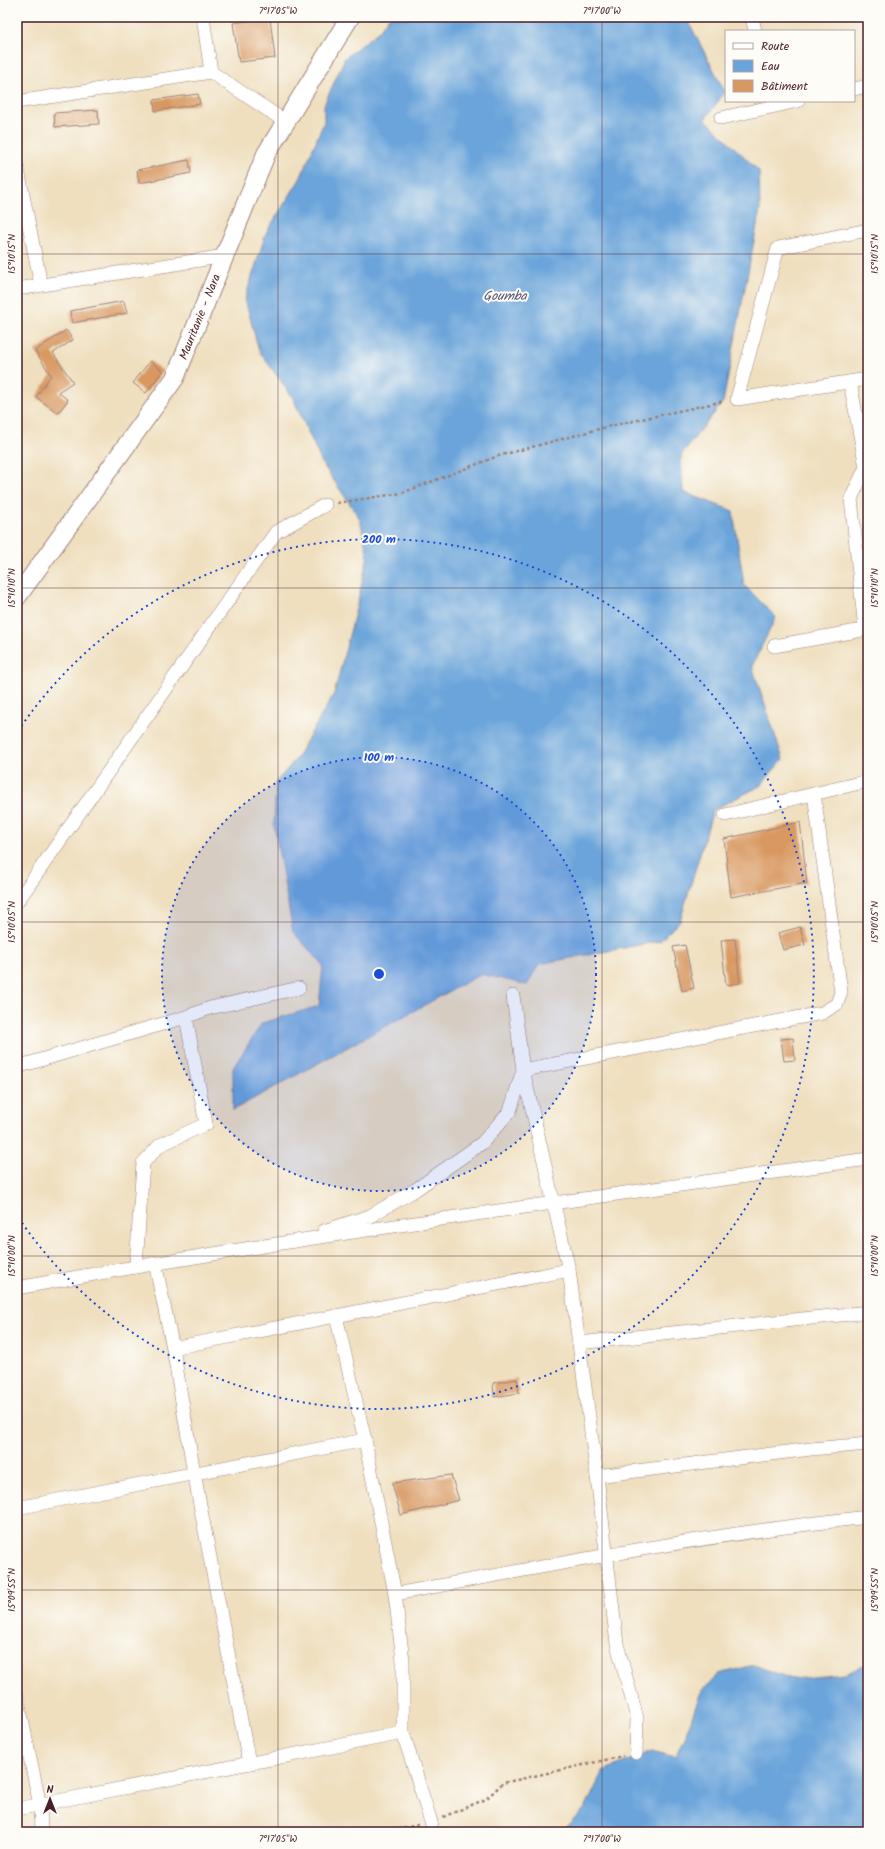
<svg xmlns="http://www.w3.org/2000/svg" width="885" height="1849" viewBox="0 0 885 1849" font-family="Kalam,sans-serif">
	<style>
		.water { fill: #6ba4da; stroke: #5a6282 }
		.building { fill: #d89861 }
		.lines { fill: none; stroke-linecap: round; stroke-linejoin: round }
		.street-casing { stroke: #9c7f75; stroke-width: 14 }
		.secondary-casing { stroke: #9c7f75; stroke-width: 20 }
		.path { stroke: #9c7f75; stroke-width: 2.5; stroke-dasharray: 3 3; stroke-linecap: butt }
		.street { stroke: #fff; stroke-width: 13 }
		.secondary { stroke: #fff; stroke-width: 18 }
		.ticks { fill: none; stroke: #4a1f2b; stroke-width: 1; stroke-opacity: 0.45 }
		.ring { fill: none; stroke: #1d4ed8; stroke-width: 2; stroke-dasharray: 2 4 }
		.labels { text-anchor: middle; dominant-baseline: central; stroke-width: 4; stroke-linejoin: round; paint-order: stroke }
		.street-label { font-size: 12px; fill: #4a1f2b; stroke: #fdfcf7 }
		.water-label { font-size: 13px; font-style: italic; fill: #575471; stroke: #fdfcf7 }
		.centre { fill: #1d4ed8; stroke: #fdfcf7; stroke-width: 2 }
		.ring-label { font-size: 12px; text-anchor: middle; font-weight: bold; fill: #1d4ed8; stroke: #fdfcf7; stroke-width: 4; stroke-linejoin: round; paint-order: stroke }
		.neatline { fill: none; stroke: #4a1f2b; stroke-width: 1.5 }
		.ticks-label { font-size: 10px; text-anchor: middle; fill: #4a1f2b }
	</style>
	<rect width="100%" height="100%" fill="#fdfcf7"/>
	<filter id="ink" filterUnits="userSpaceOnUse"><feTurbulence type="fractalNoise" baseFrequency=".025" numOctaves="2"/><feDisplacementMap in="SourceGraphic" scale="8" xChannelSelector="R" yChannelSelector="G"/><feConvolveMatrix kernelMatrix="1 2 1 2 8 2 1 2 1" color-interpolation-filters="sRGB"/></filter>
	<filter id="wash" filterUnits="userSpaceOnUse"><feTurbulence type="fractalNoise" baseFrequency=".012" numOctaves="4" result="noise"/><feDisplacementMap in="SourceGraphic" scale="16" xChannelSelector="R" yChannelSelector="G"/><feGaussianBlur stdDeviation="0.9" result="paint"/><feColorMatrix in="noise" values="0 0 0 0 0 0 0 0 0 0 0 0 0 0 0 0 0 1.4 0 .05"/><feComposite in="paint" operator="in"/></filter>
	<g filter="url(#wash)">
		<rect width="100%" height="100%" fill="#efdfbf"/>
		<g class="water">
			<path d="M389 17H686L725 92 705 119 759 171 760 210 723 402 681 455 683 492 733 511 744 585 776 617 752 666 783 759 760 786 713 810 680 921 660 941 539 964 527 985 481 974 233 1110V1068L262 1023 319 1006 323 965 293 932 274 825 276 782 296 759 334 694 357 605 368 556 360 519 322 463 293 398 259 351 245 299 266 233 300 179 324 122V105L345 58 379 31Z"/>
			<path d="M868 1664V1832H562L586 1807 603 1771 652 1751 675 1757 687 1731 701 1692 719 1674 754 1665 792 1679 845 1674Z"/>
		</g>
		<g id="blocks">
			<g class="building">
				<path d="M270 18 275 58 239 62 233 23Z"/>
				<path d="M198 94 200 104 155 111 154 100Z"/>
				<path d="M98 110 99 124 55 127 54 113Z"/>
				<path d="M189 160 191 173 139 183 137 170Z"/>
				<path d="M124 301 127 313 72 323 70 311Z"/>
				<path d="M66 330 73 340 53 353 73 382 58 392 68 400 58 413 36 397 51 375 35 351Z"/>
				<path d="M150 361 163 371 146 393 133 383Z"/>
				<path d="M800 822 807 883 731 897 724 839Z"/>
				<path d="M800 927 805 945 783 950 778 933Z"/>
				<path d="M735 939 740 983 726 985 721 940Z"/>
				<path d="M685 945 694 988 682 991 673 947Z"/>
				<path d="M793 1038 795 1060 784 1061 781 1039Z"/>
				<path d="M517 1379 519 1393 494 1397 493 1383Z"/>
				<path d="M451 1475 459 1500 401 1515 392 1483Z"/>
			</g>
		</g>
	</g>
	<g filter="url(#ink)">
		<use href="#blocks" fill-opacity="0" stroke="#9c7f75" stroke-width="1"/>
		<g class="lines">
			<defs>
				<g id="street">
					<path d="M203 17 211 72 286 122"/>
					<path d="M752 17 755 31"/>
					<path d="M854 89 868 86"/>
					<path d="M17 102 211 72"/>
					<path d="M721 118 798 101"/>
					<path d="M17 165 41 285"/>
					<path d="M868 230 778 248 737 399 868 379"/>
					<path d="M17 289 225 256"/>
					<path d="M850 382 866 467 851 499 865 629"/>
					<path d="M774 646 868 629"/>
					<path d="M725 815 868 781"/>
					<path d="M17 902 276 532 325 505"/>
					<path d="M513 996 523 1070 569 1270 597 1476 617 1644 637 1718 636 1753"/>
					<path d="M17 1067 186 1017 210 1008 299 988"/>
					<path d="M324 1231 370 1216 415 1190 482 1143 510 1111 523 1070 822 1013 837 1004 841 992 814 794"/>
					<path d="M155 1263 173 1348 194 1473 249 1763"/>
					<path d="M136 1266 143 1163 160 1145 206 1124 186 1017"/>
					<path d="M17 1288C299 1236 584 1199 868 1159"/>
					<path d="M336 1316 365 1440 395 1594 403 1661V1733L431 1822"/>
					<path d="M579 1343 868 1312"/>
					<path d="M173 1348 569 1270"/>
					<path d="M597 1476 811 1449 868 1444"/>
					<path d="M17 1508 365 1440"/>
					<path d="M395 1594C552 1565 709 1534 868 1517"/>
					<path d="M17 1696 40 1805 41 1832"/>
					<path d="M17 1809 403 1733"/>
				</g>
				<path id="secondary" d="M17 597 175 378 266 154 350 17"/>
			</defs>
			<use href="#street" class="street-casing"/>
			<use href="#secondary" class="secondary-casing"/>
			<g class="path">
				<path d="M337 503 402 493 498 456 610 426 724 401"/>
				<path d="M443 1817 486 1799 503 1783 623 1756"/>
				<path d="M386 1832 418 1825"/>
			</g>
			<use href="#street" class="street"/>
			<use href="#secondary" class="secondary"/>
		</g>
	</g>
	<path class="ticks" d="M278 17V1832M602 17V1832M17 254H868M17 588H868M17 922H868M17 1256H868M17 1590H868"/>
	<circle cx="379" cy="974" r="217" fill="#1d4ed8" fill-opacity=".12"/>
	<g class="ring">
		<circle cx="379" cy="974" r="217"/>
		<path d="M18 731A435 435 0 1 1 18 1217"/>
	</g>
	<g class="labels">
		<g class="street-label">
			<text transform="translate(200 317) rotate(-68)">Mauritanie - Nara</text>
		</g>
		<g class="water-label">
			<text x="505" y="296">Goumba</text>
		</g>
	</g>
	<circle cx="379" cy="974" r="6" class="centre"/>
	<g class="ring-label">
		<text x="379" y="543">200 m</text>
		<text x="379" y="761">100 m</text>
	</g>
	<rect width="885" height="1849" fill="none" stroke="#fdfcf7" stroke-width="44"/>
	<rect x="725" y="30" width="130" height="72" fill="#fdfcf7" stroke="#b5a4a5"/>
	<rect x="733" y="43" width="20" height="6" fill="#ffffff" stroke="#b5a4a5"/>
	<text x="761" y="50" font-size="12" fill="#4a1f2b">Route</text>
	<rect x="733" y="60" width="20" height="12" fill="#6ba4da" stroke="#b5a4a5"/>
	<text x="761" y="70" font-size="12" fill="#4a1f2b">Eau</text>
	<rect x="733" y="80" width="20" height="12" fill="#d89861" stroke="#b5a4a5"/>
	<text x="761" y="90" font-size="12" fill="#4a1f2b">Bâtiment</text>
	<g transform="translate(50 1799)" stroke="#fdfcf7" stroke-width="3" paint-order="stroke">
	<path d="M0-3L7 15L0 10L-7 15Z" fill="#4a1f2b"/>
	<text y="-6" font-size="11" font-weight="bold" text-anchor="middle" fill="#4a1f2b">N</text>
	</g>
	<rect x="22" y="22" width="841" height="1805" class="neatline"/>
	<g class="ticks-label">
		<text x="278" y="14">7°17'05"W</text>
		<text x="602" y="14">7°17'00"W</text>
		<text transform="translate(11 254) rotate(-90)" y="4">15°10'15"N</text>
		<text transform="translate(874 254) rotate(-90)" y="4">15°10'15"N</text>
		<text transform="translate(11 588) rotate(-90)" y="4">15°10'10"N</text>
		<text transform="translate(874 588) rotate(-90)" y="4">15°10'10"N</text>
		<text transform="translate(11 922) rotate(-90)" y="4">15°10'05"N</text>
		<text transform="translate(874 922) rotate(-90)" y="4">15°10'05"N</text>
		<text transform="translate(11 1256) rotate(-90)" y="4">15°10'00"N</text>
		<text transform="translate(874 1256) rotate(-90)" y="4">15°10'00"N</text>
		<text transform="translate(11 1590) rotate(-90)" y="4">15°09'55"N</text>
		<text transform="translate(874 1590) rotate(-90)" y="4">15°09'55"N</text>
		<text x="278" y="1842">7°17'05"W</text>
		<text x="602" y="1842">7°17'00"W</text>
	</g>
</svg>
